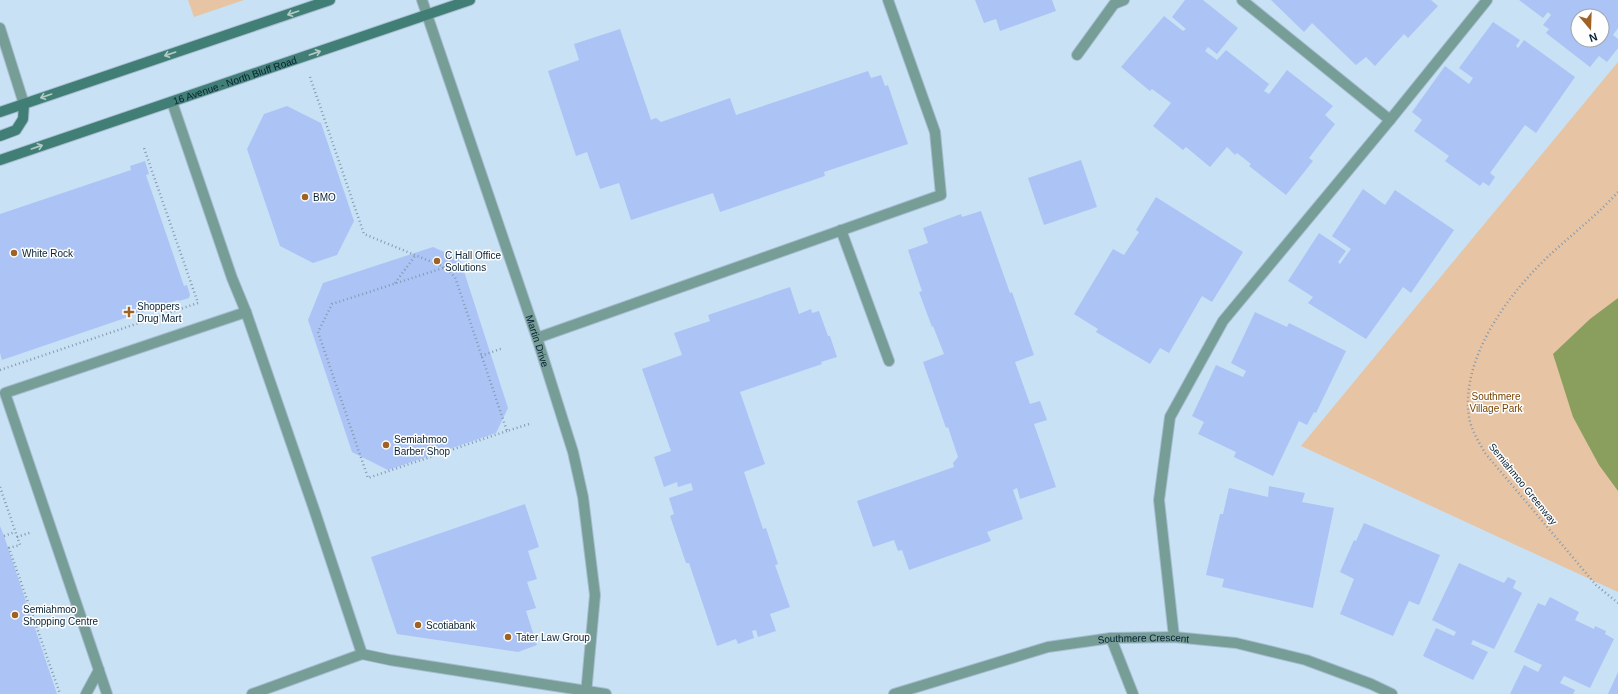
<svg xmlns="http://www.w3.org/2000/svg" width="1618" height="694" viewBox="0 0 1618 694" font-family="Helvetica,sans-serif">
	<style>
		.green { fill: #e7c4a4 }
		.water { fill: #8a9f5e }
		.building { fill: #abc4f5; fill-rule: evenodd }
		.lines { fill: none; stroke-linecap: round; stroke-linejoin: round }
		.service-casing { stroke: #a6bed2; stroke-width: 12 }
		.minor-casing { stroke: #a6bed2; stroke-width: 12 }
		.tertiary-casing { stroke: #a6bed2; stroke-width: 12 }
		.secondary-casing { stroke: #a6bed2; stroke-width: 12 }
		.path { stroke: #829aae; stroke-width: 2.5; stroke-dasharray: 1 3; stroke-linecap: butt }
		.service { stroke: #779d97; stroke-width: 10 }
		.minor { stroke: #779d97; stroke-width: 10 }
		.tertiary { stroke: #779d97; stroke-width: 10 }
		.secondary { stroke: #417e75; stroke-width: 10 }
		.oneway { stroke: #b2cbc7 }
		.poi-dot { fill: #9e6324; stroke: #fefefe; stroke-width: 1.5 }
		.labels { text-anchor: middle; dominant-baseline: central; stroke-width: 3; stroke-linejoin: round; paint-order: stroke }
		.street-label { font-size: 10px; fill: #072133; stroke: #fefefe }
		.poi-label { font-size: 10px; fill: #072133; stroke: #fefefe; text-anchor: start }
		.park-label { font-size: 10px; fill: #764301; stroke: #fefefe }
	</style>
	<rect width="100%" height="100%" fill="#c9e1f5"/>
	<g class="green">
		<path d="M188 0H244L194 17Z"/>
		<path d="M1618 62V592L1301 446Z"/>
	</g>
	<path class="water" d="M1618 298V491L1599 465 1573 417 1553 354 1590 319Z"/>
	<g class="building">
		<path d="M975 0H1052L1056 11 1000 31 996 19 984 23Z"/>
		<path d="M1185 0H1203L1238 28 1217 54 1208 47 1205 51 1217 60 1226 50 1269 84 1264 91 1269 94 1287 70 1333 106 1325 115 1335 124 1309 158 1313 161 1286 195 1249 166 1251 164 1237 153 1235 155 1227 147 1210 167 1186 147 1183 150 1153 126 1171 103 1152 89 1150 91 1121 67 1164 16 1183 31 1186 29 1172 17Z"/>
		<path d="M1271 0H1431L1438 6 1408 38 1404 34 1375 66 1366 57 1356 65 1312 23 1304 32Z"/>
		<path d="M1519 0H1618V28L1613 35 1618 39V48L1607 62 1599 56 1590 67 1546 33 1549 29 1543 25 1551 15 1548 12 1543 18ZM1578 16H1602V40H1578Z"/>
		<path d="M1493 22 1520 40 1516 46 1518 48 1524 40 1575 77 1536 133 1525 125 1490 173 1495 177 1489 186 1483 182 1480 186 1445 161 1449 156 1414 131 1422 120 1412 112 1445 66 1469 84 1473 78 1459 68Z"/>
		<path d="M620 29 651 120 656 118 661 122 730 98 736 115 868 71 871 78 881 75 885 86 888 85 908 144 824 172 825 176 720 212 713 193 631 220 619 183 600 189 587 152 576 156 548 71 579 60 574 44Z"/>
		<path d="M287 106 321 123 354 221 337 255 313 263 280 246 247 149 264 114Z"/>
		<path d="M1081 160 1097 207 1044 225 1028 178Z"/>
		<path d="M145 161 149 174 146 175 184 286 187 285 190 295 189 298 179 301 178 300 2 360 0 353V214L131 170 130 166Z"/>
		<path d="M1363 189 1385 205 1395 190 1454 230 1411 293 1403 287 1366 339 1308 303 1313 297 1288 281 1319 233 1346 251 1338 262 1340 264 1351 249 1332 236Z"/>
		<path d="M1156 197 1243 252 1212 302 1202 296 1169 353 1160 348 1150 364 1096 332 1098 329 1074 314 1113 249 1124 255 1139 232 1136 230Z"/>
		<path d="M981 211 1010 293 1012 292 1034 355 1015 362 1030 404 1040 401 1047 420 1034 424 1056 487 1020 499 1017 488 1013 490 1023 519 987 532 991 541 909 570 902 550 898 551 894 540 873 547 857 501 954 467 953 463 958 457 948 427 946 428 923 362 944 354 933 326 932 327 919 292 922 291 908 250 928 243 923 228 961 214 962 217Z"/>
		<path d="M433 247 460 259 508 408 496 433 388 470 352 452 308 320 323 283Z"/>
		<path d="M790 287 799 314 811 309 812 313 819 311 828 336H830L837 357 821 362 822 364 740 392 765 464 744 472 763 529 766 528 778 564 775 565 790 607 770 614 776 631 758 637 756 630 752 631 754 638 738 644 736 639 717 646 689 563H686L670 516 674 514 669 498 693 490 691 483 678 487 677 482 664 487 654 457 671 451 642 369 682 355 674 333 710 321 708 315Z"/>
		<path d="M1255 312 1287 327 1289 323 1346 351 1316 413 1314 412 1307 425 1299 421 1273 476 1234 457 1236 452 1198 434 1204 422 1192 416 1216 365 1243 377 1246 371 1231 363Z"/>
		<path d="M1269 486 1305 493 1302 502 1334 508 1313 608 1222 587 1224 579 1206 575 1220 514H1223L1229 488 1268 497Z"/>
		<path d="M525 504 539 547 528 551 537 579 527 582 536 608 526 611 537 645 518 652 397 634 371 557Z"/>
		<path d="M1364 523 1440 555 1419 605 1409 601 1393 636 1340 614 1354 579 1340 572 1354 540 1356 541Z"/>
		<path d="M0 526 4 536 57 694H0Z"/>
		<path d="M1459 563 1504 583 1508 577 1516 581 1513 588 1522 593 1494 649 1473 640 1471 644 1488 652 1473 680 1423 656 1436 628 1454 636 1456 632 1432 620Z"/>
		<path d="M1550 597 1579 612 1575 620 1594 629 1595 626 1606 631 1605 634 1614 639 1590 688 1564 676 1560 683 1575 690 1573 694H1510L1524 665 1538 672 1542 665 1514 652 1538 603 1545 606Z"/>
		<path d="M1618 672V694H1608Z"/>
	</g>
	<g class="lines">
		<defs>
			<g id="service">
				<path d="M1242 0 1390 120"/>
				<path d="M1077 55 1114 4 1124 0"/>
				<path d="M172 102 232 278 246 312 315 512 362 654"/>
				<path d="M841 230 889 361"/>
				<path d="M537 338 941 195 935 132 888 0"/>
				<path d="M1174 637 1159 500 1170 417 1223 321 1390 120 1487 0"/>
				<path d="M1111 638 1133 694"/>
				<path d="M86 694 99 670"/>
				<path d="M107 694 5 393 246 312"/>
				<path d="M252 694 362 654 390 660 587 691"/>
			</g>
			<g id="minor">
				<path d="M0 28 24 104"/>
				<path d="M587 691 606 694"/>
				<path id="s1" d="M894 694 1048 647 1111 638 1174 637 1236 643 1306 660 1371 684 1392 694"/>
			</g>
			<g id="tertiary">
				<path id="s2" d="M422 0 537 338 573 452 583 497 595 595 586 694"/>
			</g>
			<g id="secondary">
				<path d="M0 112 330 0"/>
				<path d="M0 136 16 130 23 119 24 104"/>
				<path id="s3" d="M0 160 470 0"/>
			</g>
		</defs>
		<use href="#service" class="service-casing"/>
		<use href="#minor" class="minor-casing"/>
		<use href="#tertiary" class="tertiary-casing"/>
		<use href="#secondary" class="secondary-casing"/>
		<g class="path">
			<path d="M310 77 364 234 444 267 455 277 507 431 529 424"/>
			<path d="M1618 192C1598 214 1575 232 1553 252 1511 290 1460 357 1469 417 1471 430 1479 442 1485 453L1596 585 1618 603"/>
			<path d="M443 268 332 304 318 332 368 478 507 431"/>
			<path d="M395 283 415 256"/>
			<path d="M481 356 503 348"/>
			<path d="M0 370 198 303 144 148"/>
			<path d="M0 487 20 545 9 548 60 694"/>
			<path d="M4 536 15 532"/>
			<path d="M17 537 32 532"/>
		</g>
		<use href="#service" class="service"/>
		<use href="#minor" class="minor"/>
		<use href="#tertiary" class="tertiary"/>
		<use href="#secondary" class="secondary"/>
	</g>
	<defs><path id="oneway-shaft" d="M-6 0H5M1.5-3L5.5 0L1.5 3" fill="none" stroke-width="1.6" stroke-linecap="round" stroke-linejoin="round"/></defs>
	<g class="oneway">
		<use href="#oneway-shaft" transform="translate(293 13) rotate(161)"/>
		<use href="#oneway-shaft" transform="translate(315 53) rotate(-19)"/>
		<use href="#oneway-shaft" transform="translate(170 54) rotate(161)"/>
		<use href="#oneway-shaft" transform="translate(46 96) rotate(161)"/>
		<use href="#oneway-shaft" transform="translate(37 147) rotate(-19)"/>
	</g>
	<g class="poi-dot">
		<circle cx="305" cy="197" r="4"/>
		<circle cx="14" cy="253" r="4"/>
		<circle cx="437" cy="261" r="4"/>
		<path d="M127 306h4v4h4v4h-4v4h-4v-4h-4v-4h4z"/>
		<circle cx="386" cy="445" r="4"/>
		<circle cx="15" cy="615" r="4"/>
		<circle cx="418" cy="625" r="4"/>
		<circle cx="508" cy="637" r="4"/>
	</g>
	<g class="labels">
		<g class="street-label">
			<text stroke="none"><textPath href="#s3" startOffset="248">16 Avenue - North Bluff Road</textPath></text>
			<text stroke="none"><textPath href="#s2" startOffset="360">Martin Drive</textPath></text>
			<text transform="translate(1523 484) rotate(51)">Semiahmoo Greenway</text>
			<text stroke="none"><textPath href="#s1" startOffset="257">Southmere Crescent</textPath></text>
		</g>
		<g class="poi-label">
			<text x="313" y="197">BMO</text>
			<text x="22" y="253">White Rock</text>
			<text x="445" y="255">C Hall Office<tspan x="445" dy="12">Solutions</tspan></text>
			<text x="137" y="306">Shoppers<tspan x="137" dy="12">Drug Mart</tspan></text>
			<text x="394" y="439">Semiahmoo<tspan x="394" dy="12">Barber Shop</tspan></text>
			<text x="23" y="609">Semiahmoo<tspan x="23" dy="12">Shopping Centre</tspan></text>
			<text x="426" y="625">Scotiabank</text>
			<text x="516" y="637">Tater Law Group</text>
		</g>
		<g class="park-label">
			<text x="1496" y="396">Southmere<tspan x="1496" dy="12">Village Park</tspan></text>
		</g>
	</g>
	<g transform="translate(1590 28) rotate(161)"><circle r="19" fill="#fefefe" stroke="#9ba6ad"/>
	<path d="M0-3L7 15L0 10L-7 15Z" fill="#9e6324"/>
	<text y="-6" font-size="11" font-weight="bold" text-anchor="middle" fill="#072133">N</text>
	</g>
</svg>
